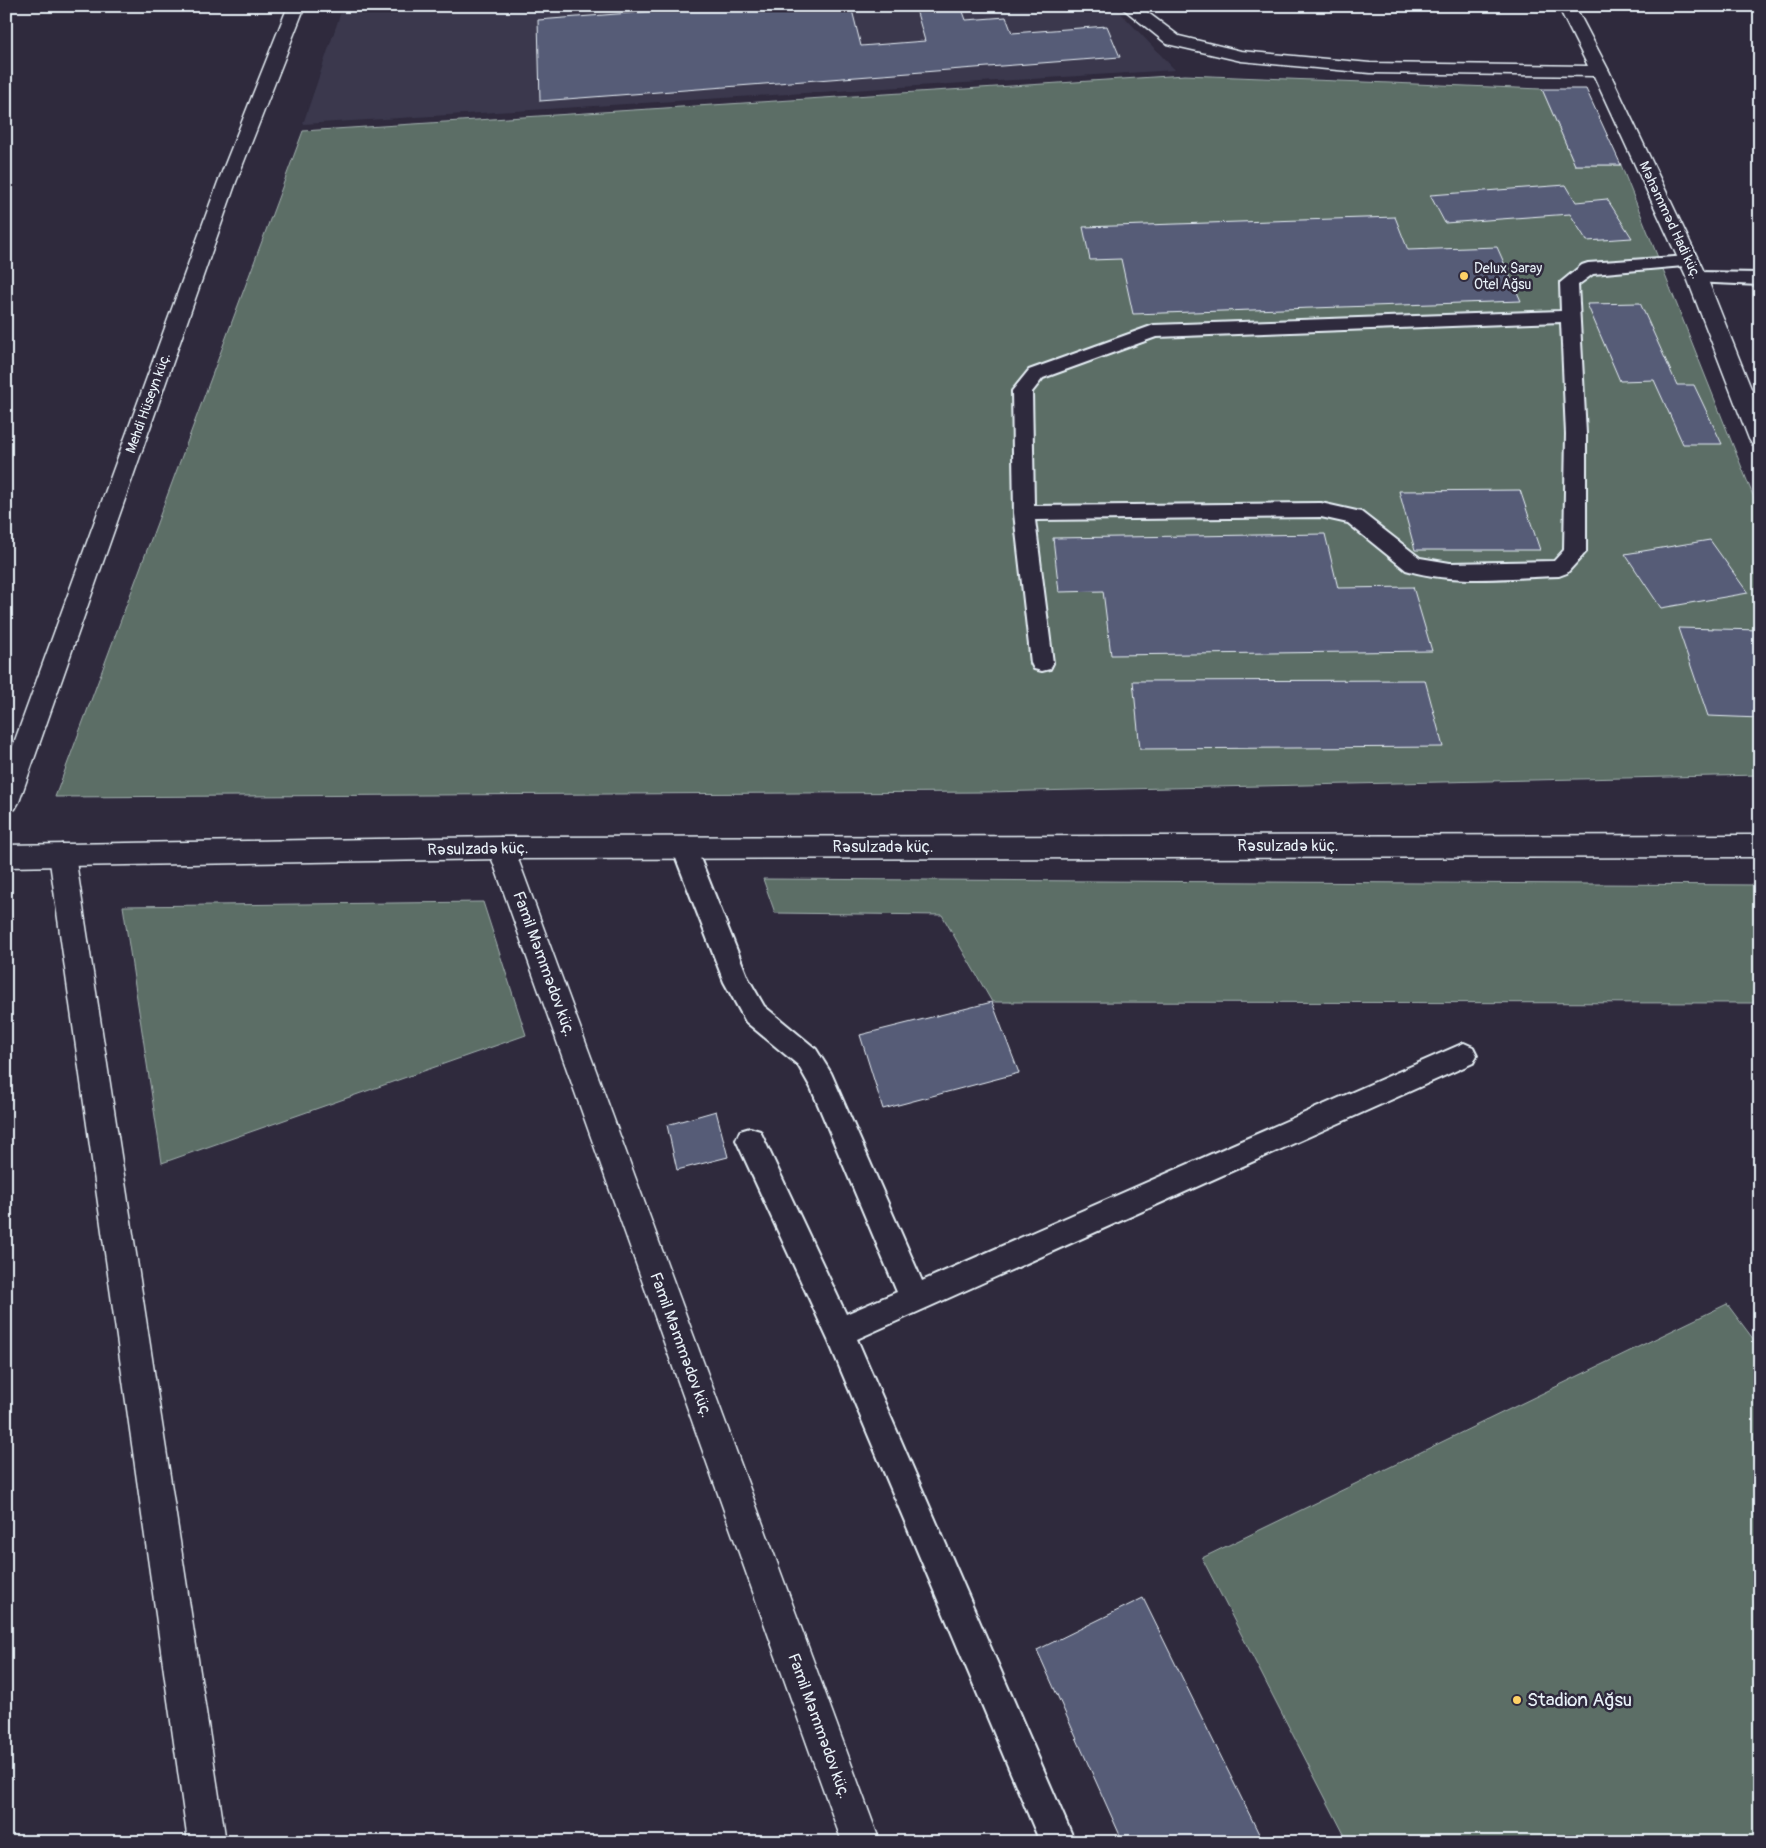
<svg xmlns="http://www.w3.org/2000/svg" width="1766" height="1848" viewBox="0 0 1766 1848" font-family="Pangolin,sans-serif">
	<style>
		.built { fill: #3b394e }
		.green { fill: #5c6e66; stroke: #a2b0af }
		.building { fill: #575b77; stroke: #e8f1f8 }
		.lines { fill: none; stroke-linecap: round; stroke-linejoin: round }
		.service-casing { stroke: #e8f1f8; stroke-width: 4 }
		.minor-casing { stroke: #e8f1f8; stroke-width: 3 }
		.tertiary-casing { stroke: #e8f1f8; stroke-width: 3 }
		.secondary-casing { stroke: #e8f1f8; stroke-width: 3 }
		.service { fill: #2f2a3d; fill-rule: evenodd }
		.minor { fill: #2f2a3d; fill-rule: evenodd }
		.tertiary { fill: #2f2a3d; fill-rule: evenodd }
		.secondary { fill: #2f2a3d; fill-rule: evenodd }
		.poi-dot { fill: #ffd166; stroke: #2f2a3d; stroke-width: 2 }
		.labels { text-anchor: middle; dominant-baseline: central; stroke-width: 5; stroke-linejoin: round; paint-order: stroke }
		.far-street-label { font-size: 14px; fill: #e8f1f8; stroke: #2f2a3d }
		.far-poi-label { font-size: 14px; fill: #e8f1f8; stroke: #2f2a3d; text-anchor: start }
		.street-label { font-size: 16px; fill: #e8f1f8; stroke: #2f2a3d }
		.near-poi-label { font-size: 19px; fill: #e8f1f8; stroke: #2f2a3d; text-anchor: start }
	</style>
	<rect width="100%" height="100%" fill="#2f2a3d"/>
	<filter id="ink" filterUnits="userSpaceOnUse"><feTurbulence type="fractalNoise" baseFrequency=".02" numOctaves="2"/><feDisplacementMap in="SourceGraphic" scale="10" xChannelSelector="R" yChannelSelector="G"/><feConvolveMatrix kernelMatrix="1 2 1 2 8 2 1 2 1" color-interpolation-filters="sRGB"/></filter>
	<g filter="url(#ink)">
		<path class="built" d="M343 6H1114L1175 70 303 124Z"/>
		<g class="green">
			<path d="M1185 75 1542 89 1575 165H1621L1760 513V775L987 792 55 797 303 131Z"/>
			<path d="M763 879 1760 885V1003L992 1002 942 915 775 913Z"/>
			<path d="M483 902 526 1035 162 1163 123 906Z"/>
			<path d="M1727 1304 1760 1348V1842H1348L1202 1558Z"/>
		</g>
		<g class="building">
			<path d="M722 6H851L861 46 925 41 915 6H961L966 20 1006 17 1012 33 1107 26 1120 57 540 101 538 20Z"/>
			<path d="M1542 89H1586L1621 165H1575Z"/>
			<path d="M1566 185 1576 202 1607 199 1632 238 1587 241 1570 214 1445 223 1430 195Z"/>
			<path d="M1395 217 1408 250 1497 247 1521 301 1133 314 1121 259 1090 260 1083 227Z"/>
			<path d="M1640 303 1677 385H1694L1722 444H1683L1654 380 1620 381 1587 304Z"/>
			<path d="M1520 490 1540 550H1415L1399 491Z"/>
			<path d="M1325 534 1338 588 1413 587 1432 651 1111 655 1103 591 1059 592 1053 538Z"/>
			<path d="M1710 540 1748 593 1661 608 1625 554Z"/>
			<path d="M1678 628 1760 630V718L1708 716Z"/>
			<path d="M1425 680 1443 747 1140 749 1133 681Z"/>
			<path d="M992 1002 1019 1073 883 1109 860 1035Z"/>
			<path d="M716 1111 728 1157 677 1170 667 1125Z"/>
			<path d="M1143 1598 1263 1842H1123L1037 1650Z"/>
		</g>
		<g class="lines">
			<defs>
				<g id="service">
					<path d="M1689 256 1695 257 1698 261 1695 265 1593 274 1578 285 1586 434V552L1567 573 1559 576C1509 577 1455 585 1406 570L1348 523 1321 517 1035 520 1053 663 1050 669 1042 671 1034 669 1031 663 1014 513 1012 391 1029 370 1154 325 1561 311 1560 283 1582 265 1588 263ZM1561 322 1566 434 1564 550 1554 561 1450 563 1420 558 1361 512 1321 503 1034 506 1032 392 1043 378 1156 337Z"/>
					<path d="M1697 272 1760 273V285L1691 282 1688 278 1691 274Z"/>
					<path d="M684 838 693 841 696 848 748 978 764 1006 816 1049 831 1073 922 1281 1455 1047 1464 1043 1473 1047 1477 1055 1473 1063 857 1339 1075 1842H1040L829 1342 736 1140 740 1131 750 1128 760 1131 846 1314 897 1292 811 1088 798 1065 746 1022 724 982 672 848 675 841Z"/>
				</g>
				<g id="minor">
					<path d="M1120 6H1139L1179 36 1241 51 1370 63 1588 66 1558 6H1575L1609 71 1707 278 1760 411V446L1752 444 1749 439 1687 278 1594 76 1370 73 1241 61 1167 44Z"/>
					<path d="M501 837 510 840 514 848 880 1842H842L488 848 492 840Z"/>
					<path d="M62 844 71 847 75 855 226 1842H188L49 855 53 847Z"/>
				</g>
				<path id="tertiary" d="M288 6H305L236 182 19 802 15 809 6 812V765L218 182Z"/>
				<path id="secondary" d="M1760 835V857L501 859 6 867V845L501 837Z"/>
			</defs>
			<use href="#service" class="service-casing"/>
			<use href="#minor" class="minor-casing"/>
			<use href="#tertiary" class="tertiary-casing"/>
			<use href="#secondary" class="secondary-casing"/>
			<use href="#service" class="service"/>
			<use href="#minor" class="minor"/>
			<use href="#tertiary" class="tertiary"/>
			<use href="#secondary" class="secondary"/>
		</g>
	</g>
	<g class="poi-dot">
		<circle cx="1464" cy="276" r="5"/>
		<circle cx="1517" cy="1700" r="5"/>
	</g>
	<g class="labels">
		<g class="far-street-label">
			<text transform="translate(1670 220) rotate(65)">Məhəmməd Hadi küç.</text>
			<text transform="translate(148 403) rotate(-70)">Mehdi Hüseyn küç.</text>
		</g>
		<g class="far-poi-label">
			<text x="1474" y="268">Delux Saray<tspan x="1474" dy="16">Otel Ağsu</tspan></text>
		</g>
		<g class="street-label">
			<text x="1288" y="846">Rəsulzadə küç.</text>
			<text x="883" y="847">Rəsulzadə küç.</text>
			<text transform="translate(478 849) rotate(-1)">Rəsulzadə küç.</text>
			<text transform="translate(544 964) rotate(70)">Famil Məmmədov küç.</text>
			<text transform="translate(681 1345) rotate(70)">Famil Məmmədov küç.</text>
			<text transform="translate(819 1726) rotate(70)">Famil Məmmədov küç.</text>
		</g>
		<g class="near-poi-label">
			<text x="1527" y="1700">Stadion Ağsu</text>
		</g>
	</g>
	<rect width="1766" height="1848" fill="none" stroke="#2f2a3d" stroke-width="25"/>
	<rect x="12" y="12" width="1741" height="1823" fill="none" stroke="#e8f1f8" stroke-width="2" filter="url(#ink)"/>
</svg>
